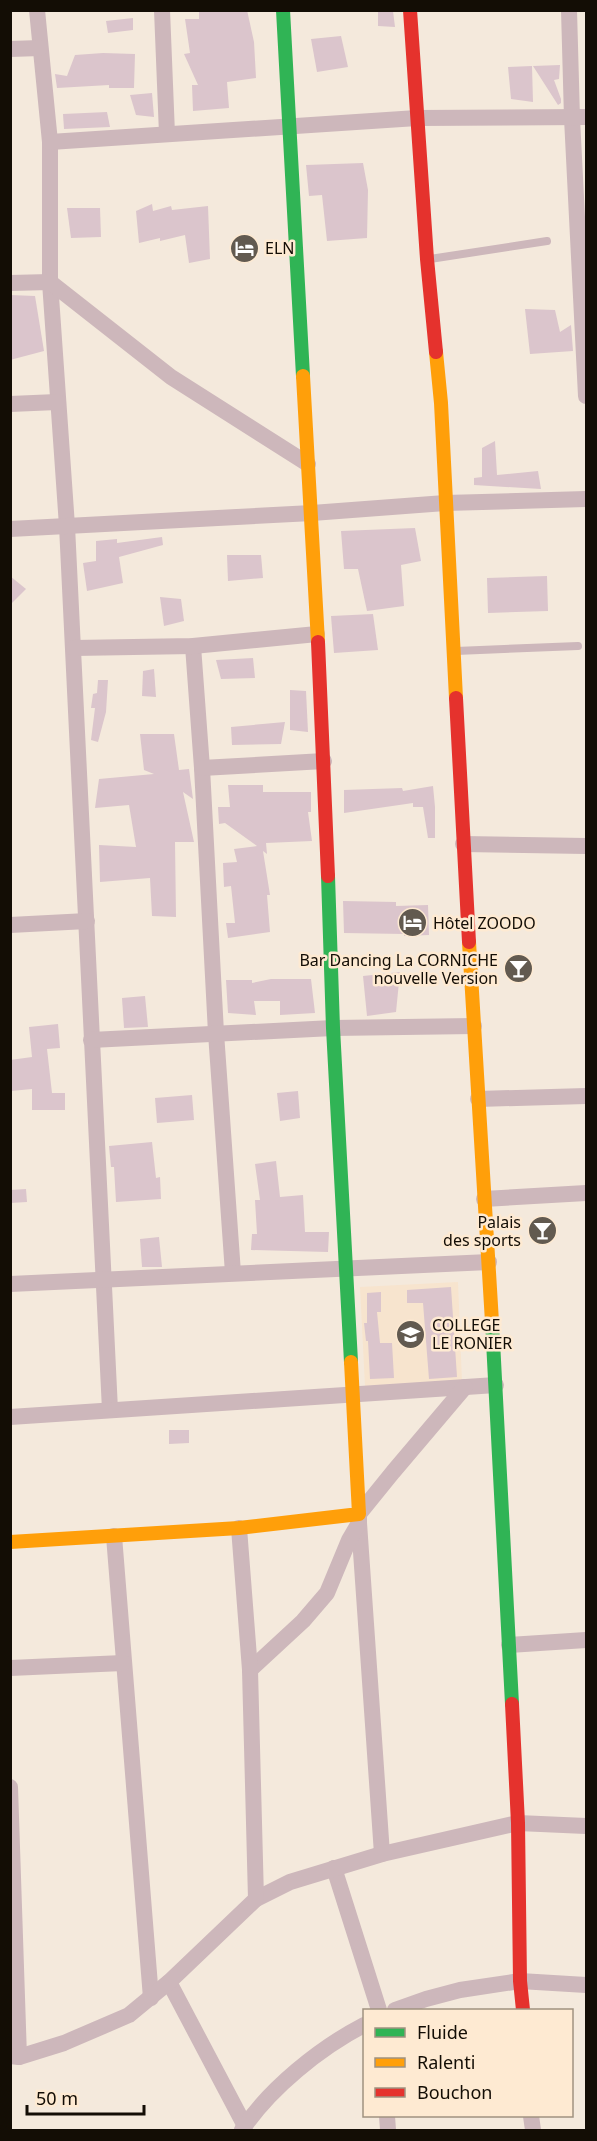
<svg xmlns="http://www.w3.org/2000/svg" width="597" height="2141" viewBox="0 0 597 2141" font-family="'Noto Sans',sans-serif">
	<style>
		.built { fill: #f7e4ce }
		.building { fill: #dbc5cc }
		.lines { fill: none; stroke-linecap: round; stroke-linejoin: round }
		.lane { stroke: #cdb7bb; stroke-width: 8 }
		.street { stroke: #cdb7bb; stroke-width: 16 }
		.fast { stroke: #30b455; stroke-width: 14 }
		.slow { stroke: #ff9f0a; stroke-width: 14 }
		.jam { stroke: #e5322d; stroke-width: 14 }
		.labels { text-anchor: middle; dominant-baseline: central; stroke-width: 5; stroke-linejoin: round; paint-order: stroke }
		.poi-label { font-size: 16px; fill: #130d05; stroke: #feead2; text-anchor: start }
	</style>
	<rect width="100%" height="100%" fill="#f4e9dc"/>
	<path class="built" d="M458 1282 462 1382 365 1386 360 1287Z"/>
	<g class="building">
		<path d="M199 10H247L254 42 256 78 227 82 229 108 193 111 192 85H198L184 54 190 53 185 19H199Z"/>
		<path d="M393 11 395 27 378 26V12Z"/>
		<path d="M133 18V30L108 33 106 21Z"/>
		<path d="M341 36 348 67 317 72 311 39Z"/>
		<path d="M103 53 135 54 134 88H109V85L57 88 55 74 67 76 75 55Z"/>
		<path d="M560 65 559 79 554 80 561 99V103L558 105 533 66Z"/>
		<path d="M532 66 533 102 511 99 508 67Z"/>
		<path d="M152 93 154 117 136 115 130 95Z"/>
		<path d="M107 112 110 127 64 129 63 114Z"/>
		<path d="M363 163 368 190 367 238 327 241 322 195 309 196 306 165Z"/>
		<path d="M152 204 153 211 171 206 172 210 208 206 210 259 189 263 185 235 160 241V238L139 243 136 211Z"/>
		<path d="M67 208H100L101 237 71 238Z"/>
		<path d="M10 295 35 296 44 351 10 360Z"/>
		<path d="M525 309 555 310 560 332 571 325 573 351 530 354Z"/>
		<path d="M495 441 497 475 538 471 541 489 474 485V478L482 477V448Z"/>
		<path d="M415 528 421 561 401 565 404 606 367 611 358 569H344L341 531Z"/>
		<path d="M162 537 163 545 119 557 123 583 87 591 83 563 96 561V541L117 539V543Z"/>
		<path d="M227 555H261L263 578 228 581Z"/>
		<path d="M10 576 26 589 10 605Z"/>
		<path d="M547 576 548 611 488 613 487 578Z"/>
		<path d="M160 597 181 599 184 621 164 626Z"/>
		<path d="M373 614 378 650 334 653 331 616Z"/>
		<path d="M253 658 255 678 221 679 216 660Z"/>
		<path d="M154 669 156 697 142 696 143 671Z"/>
		<path d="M98 680H108L106 712 98 742 91 740 95 708H91L93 694 97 693Z"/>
		<path d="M290 690 306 691 308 732 290 730Z"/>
		<path d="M285 722 281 744 232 745 231 727Z"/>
		<path d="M140 734H174L179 770 189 769 193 799 183 792 194 842H175L176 917 152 916 150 878 100 882 99 845 136 847 129 805 95 808 99 779 154 774 144 770Z"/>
		<path d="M228 785H263V792H311V812H308L312 841 266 843 267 854 263 851 270 895H267L270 932 228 938 226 923H235L231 886 224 887 223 863 237 862 234 849 257 846 225 823 219 824 218 807H230Z"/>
		<path d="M433 786 435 807V838H428L423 807H413V803L344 813V790L402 788 403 791Z"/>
		<path d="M343 901 396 902V906L428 905 429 935 404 936V934L344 933Z"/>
		<path d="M400 972 396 1012 367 1016 363 976Z"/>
		<path d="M271 979H311L315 1013 280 1015V1001H254L256 1015 228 1013 226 980H252V983Z"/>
		<path d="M145 996 148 1027 124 1028 122 998Z"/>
		<path d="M58 1024 60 1048 47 1049 52 1093H65V1110H32V1089L11 1091 10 1060 32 1057 29 1027Z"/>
		<path d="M298 1091 300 1118 280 1121 277 1093Z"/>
		<path d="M192 1095 194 1120 157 1123 155 1098Z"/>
		<path d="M152 1142 156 1178 160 1177 161 1199 116 1202 114 1167H111L109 1146Z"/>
		<path d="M276 1161 280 1197 303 1195 305 1232H329L328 1252 251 1250 252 1234H257L255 1200H260L255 1164Z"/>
		<path d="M26 1189 27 1202 10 1203V1190Z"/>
		<path d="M159 1237 162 1267H142L140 1239Z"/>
		<path d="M451 1287 457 1377 429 1379 423 1303H407V1290Z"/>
		<path d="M381 1292V1312H377L380 1343H392L394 1378 370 1379 368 1341H366L364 1323H367V1293Z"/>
		<path d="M169 1430H189V1443L169 1444Z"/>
	</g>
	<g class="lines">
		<g class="lane">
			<path d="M430 259 547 241"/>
			<path d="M456 651 578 646"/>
		</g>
		<g class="street">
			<path d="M37 10 50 142V282L67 526 110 1410"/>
			<path d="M162 10 167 134"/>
			<path d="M569 10 572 118 586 396"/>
			<path d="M10 49 40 48"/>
			<path d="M50 142 417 118 586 117"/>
			<path d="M10 283 50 282 171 377 308 464"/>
			<path d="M10 404 57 402"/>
			<path d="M10 529 312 513 445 503 586 499"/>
			<path d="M193 646 202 768 216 1033 233 1273"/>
			<path d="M74 648 193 646 317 634"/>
			<path d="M202 768 324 761"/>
			<path d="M463 844 586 846"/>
			<path d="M10 925 87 921"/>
			<path d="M91 1040 333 1028 474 1026"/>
			<path d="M478 1099 586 1096"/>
			<path d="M484 1199 586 1193"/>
			<path d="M10 1284 489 1262"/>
			<path d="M10 1417 496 1385"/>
			<path d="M359 1523 382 1854"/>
			<path d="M114 1536 151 1998"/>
			<path d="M509 1645 586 1640"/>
			<path d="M10 1668 123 1663"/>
			<path d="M250 1670 303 1621 327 1593 349 1540 359 1523V1514L393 1472 465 1387"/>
			<path d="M10 1787 19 2057"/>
			<path d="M334 1868 379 2010"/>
			<path d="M256 1899 290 1882 382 1854 518 1823 586 1826"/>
			<path d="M169 1982 245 2126"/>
			<path d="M395 2010 426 1999 460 1990 520 1981 586 1985"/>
			<path d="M10 2056 19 2057 64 2043 129 2015 169 1982 256 1899 250 1670 239 1528"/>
			<path d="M387 2116 388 2130"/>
			<path d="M531 2116 533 2130"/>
			<path d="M242 2130C270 2088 320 2048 364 2025"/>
		</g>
		<g class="fast">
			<path d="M283 10 303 376"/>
			<path d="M328 876 333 1028 351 1362"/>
			<path d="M492 1322 512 1704"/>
		</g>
		<g class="slow">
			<path d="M436 352 441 403 456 698"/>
			<path d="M303 376 318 642"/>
			<path d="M469 942 492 1322"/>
			<path d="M10 1542 239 1528 359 1514 351 1362"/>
		</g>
		<g class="jam">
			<path d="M410 10 427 259 436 352"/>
			<path d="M318 642 328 876"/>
			<path d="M456 698 469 942"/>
			<path d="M512 1704 518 1823 520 1981 523 2010"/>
		</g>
	</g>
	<defs>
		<symbol id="hotel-disc" viewBox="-11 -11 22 22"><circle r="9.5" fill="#625a50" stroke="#feead2"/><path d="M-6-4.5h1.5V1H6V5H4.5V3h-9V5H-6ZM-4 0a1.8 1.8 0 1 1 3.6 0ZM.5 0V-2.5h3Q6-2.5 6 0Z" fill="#fff"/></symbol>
		<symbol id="bar-disc" viewBox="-11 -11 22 22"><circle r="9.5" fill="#625a50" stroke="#feead2"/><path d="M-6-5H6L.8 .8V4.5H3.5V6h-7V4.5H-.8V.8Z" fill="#fff"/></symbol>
		<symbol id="school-disc" viewBox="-11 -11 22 22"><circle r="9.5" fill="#625a50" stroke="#feead2"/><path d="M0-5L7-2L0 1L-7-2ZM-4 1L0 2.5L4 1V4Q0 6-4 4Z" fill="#fff"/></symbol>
	</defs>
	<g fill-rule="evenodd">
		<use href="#hotel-disc" x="228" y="232" width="33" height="33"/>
		<use href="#hotel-disc" x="396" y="906" width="33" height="33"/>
		<use href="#bar-disc" x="502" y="952" width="33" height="33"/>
		<use href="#bar-disc" x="526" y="1214" width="33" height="33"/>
		<use href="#school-disc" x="394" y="1318" width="33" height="33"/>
	</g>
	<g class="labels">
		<g class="poi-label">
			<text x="265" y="248">ELN</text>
			<text x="433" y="923">Hôtel ZOODO</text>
			<text x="498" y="960" text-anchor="end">Bar Dancing La CORNICHE<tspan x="498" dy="18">nouvelle Version</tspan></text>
			<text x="521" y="1222" text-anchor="end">Palais<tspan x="521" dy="18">des sports</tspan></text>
			<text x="432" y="1325">COLLEGE<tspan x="432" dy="18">LE RONIER</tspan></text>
		</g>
	</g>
	<rect width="597" height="2141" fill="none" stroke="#130d05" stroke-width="24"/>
	<rect x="363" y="2009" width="210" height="108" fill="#feead2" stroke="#a09280" stroke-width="1.5"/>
	<rect x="375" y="2028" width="30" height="9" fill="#30b455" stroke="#a09280" stroke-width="1.5"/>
	<text x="417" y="2039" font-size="18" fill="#130d05">Fluide</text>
	<rect x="375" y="2058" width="30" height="9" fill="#ff9f0a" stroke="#a09280" stroke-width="1.5"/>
	<text x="417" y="2069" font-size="18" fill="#130d05">Ralenti</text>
	<rect x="375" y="2088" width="30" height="9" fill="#e5322d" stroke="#a09280" stroke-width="1.5"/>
	<text x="417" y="2099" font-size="18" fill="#130d05">Bouchon</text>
	<path d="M27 2105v9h117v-9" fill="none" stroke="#130d05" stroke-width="3"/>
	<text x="36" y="2105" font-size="18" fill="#130d05" stroke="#feead2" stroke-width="4.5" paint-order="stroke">50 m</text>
</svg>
